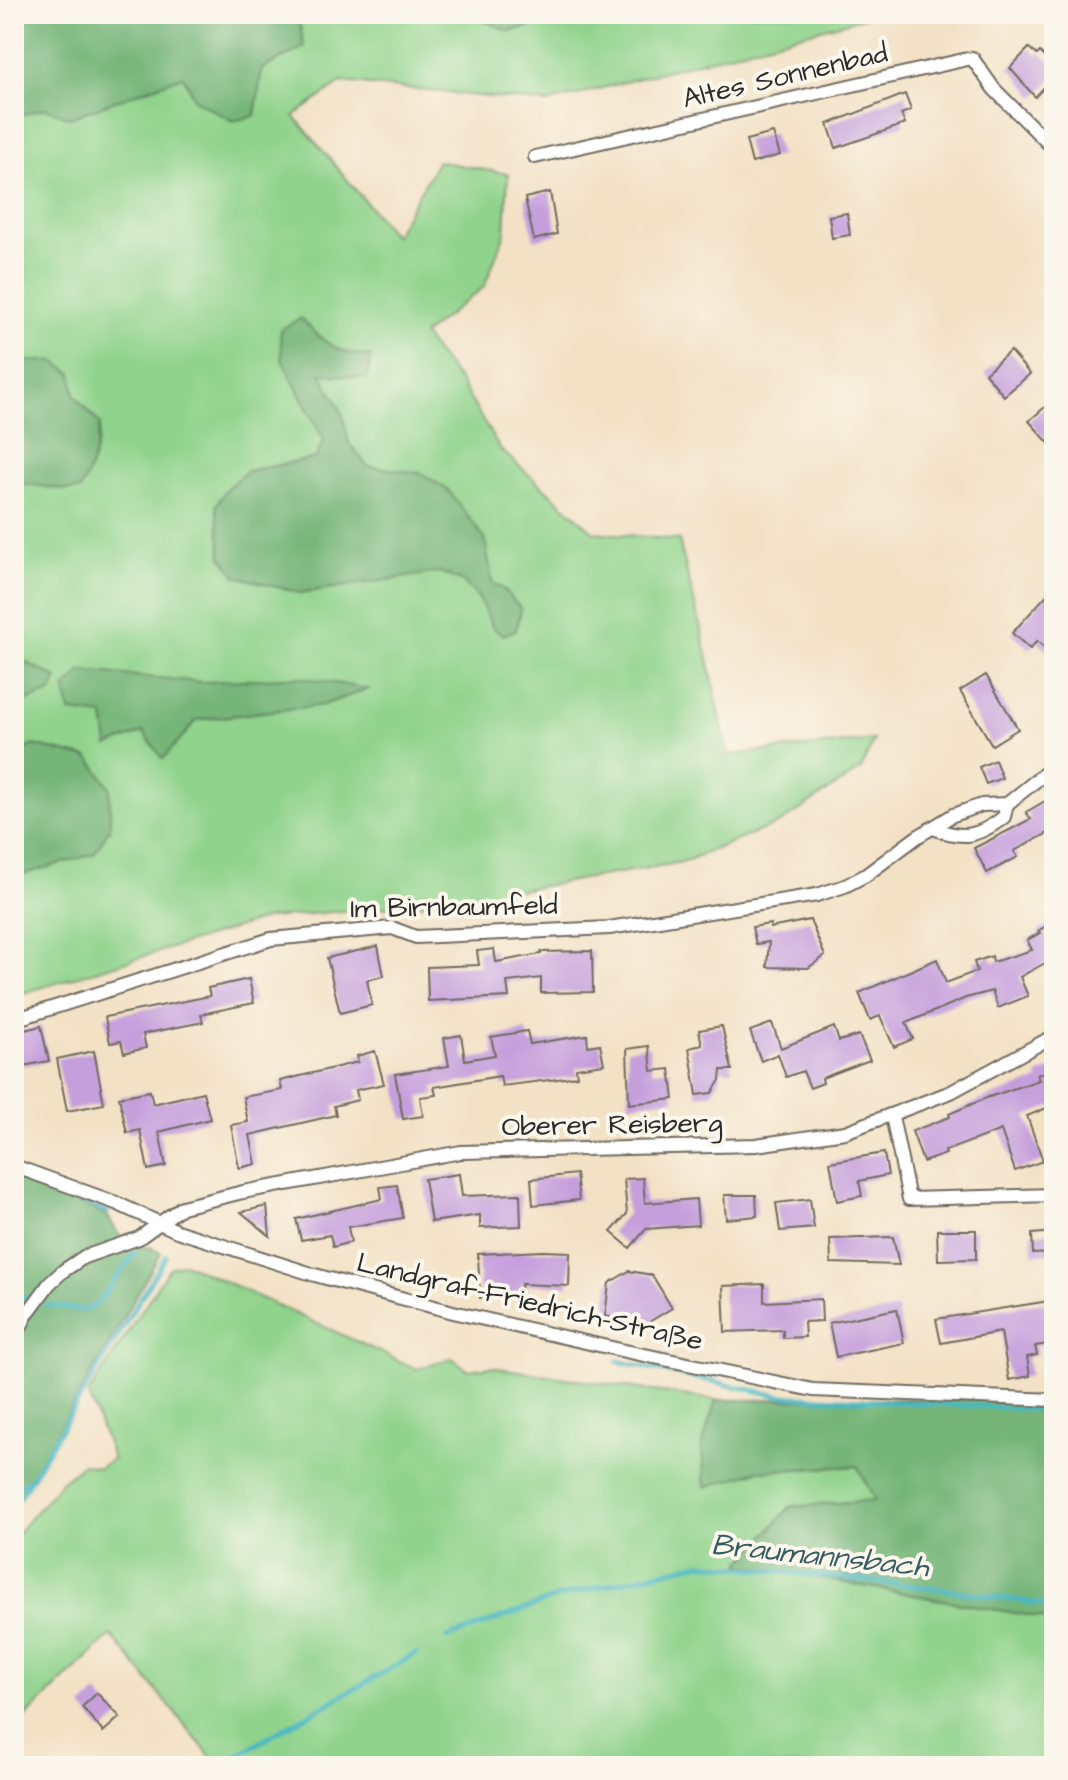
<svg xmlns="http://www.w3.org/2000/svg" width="1068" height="1780" viewBox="0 0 1068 1780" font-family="'Architects Daughter',sans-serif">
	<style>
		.green { fill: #90d38c; stroke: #5e7f5c; stroke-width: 2 }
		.forest { fill: #74b578; stroke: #507052; stroke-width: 2 }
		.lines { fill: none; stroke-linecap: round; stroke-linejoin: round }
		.stream { stroke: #49b7c1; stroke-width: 5 }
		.building { fill: #c59fdc }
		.minor-casing { stroke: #716b61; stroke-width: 16 }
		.minor { stroke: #fff; stroke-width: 12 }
		.labels { text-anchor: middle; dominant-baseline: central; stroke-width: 8; stroke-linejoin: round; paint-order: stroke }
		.street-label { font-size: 28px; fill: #2b2b2b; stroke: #fbf7ec }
		.water-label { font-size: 30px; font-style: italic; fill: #365c60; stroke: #fbf7ec }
	</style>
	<rect width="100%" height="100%" fill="#fbf7ec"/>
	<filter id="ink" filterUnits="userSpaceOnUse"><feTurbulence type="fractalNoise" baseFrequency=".0125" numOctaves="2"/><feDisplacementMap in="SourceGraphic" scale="16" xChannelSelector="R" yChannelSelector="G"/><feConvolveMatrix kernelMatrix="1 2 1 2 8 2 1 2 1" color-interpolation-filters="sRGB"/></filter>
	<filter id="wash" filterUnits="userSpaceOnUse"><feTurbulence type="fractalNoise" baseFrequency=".006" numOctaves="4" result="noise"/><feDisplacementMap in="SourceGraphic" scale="32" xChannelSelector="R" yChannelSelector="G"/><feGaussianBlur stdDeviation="1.8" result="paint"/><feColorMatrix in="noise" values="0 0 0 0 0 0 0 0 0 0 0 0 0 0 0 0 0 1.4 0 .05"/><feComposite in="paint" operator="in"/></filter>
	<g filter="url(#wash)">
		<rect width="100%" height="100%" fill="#f3e1c5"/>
		<g class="green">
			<path d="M14 14H877L547 103 342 82 294 116 394 236 438 161 508 174 505 233 484 287 423 335 460 382 500 449 594 532 679 540 707 654 728 755 874 740 861 769 780 823 683 862 461 900 269 918 14 996Z"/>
			<path d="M184 1263 417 1369 452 1358 468 1370 491 1367 716 1400 702 1446 705 1486 758 1471 857 1466 876 1500 790 1507 741 1564 1054 1620V1766H209L215 1762 111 1635 18 1724 14 1716V1537L61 1482 83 1464 98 1468 113 1459 88 1394 169 1268Z"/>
		</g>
		<g class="forest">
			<path d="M14 14H298L304 47 262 69 255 116 233 121 195 100 183 76 70 118 45 108 14 117Z"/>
			<path d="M468 14H596L509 31Z"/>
			<path d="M301 318C325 343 335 354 371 356L367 378 321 374 342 412 349 443 367 466 421 473 448 490 485 539 492 582 503 589 521 609 516 630 503 635 493 628 478 597 463 582 440 572 300 593 236 576 222 557 216 505 227 488 247 471 316 458 324 440 282 360 280 330Z"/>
			<path d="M22 361H54L72 373 75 396 100 424C98 449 92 468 80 490H65L14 482V364Z"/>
			<path d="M14 656 57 678 51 692 24 702 14 699Z"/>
			<path d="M82 671 203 682 301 677 368 689 323 705 197 720 163 759 143 732 108 746 104 716 70 712 65 688Z"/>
			<path d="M34 745 89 758 110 787V828L94 854 14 877V753Z"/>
			<path d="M14 1177 107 1215 126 1246 150 1247 161 1253 14 1507Z"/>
			<path d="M1054 1398V1620L740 1564 790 1507 875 1500 857 1466 758 1471 705 1487 702 1446 716 1400Z"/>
		</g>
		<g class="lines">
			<g class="stream">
				<path d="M14 1175 108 1212"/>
				<path d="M14 1295 27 1298"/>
				<path d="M46 1305 83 1310 96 1305 135 1253"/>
				<path d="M617 1361 780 1396 1054 1410"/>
				<path d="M14 1486 28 1482"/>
				<path d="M14 1507 166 1256"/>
				<path d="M447 1638 558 1597 700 1563 942 1589 1054 1606"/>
				<path d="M218 1766 416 1654"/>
			</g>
		</g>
		<g id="blocks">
			<g class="building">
				<path d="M1029 48 1037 55 1040 52 1054 66V77L1035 97 1010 68Z"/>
				<path d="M905 94 911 110 901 114 905 124 836 148 828 124Z"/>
				<path d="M773 133 780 155 752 163 746 140Z"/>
				<path d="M550 192 557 234 534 240 525 198Z"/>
				<path d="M847 213 850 235 832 238 829 216Z"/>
				<path d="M1010 351 1030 374 1004 396 985 373Z"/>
				<path d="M1054 399V449L1029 421Z"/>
				<path d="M1054 587V641L1047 650 1037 641 1030 649 1012 633Z"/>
				<path d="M986 675 1018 729 992 745 960 691Z"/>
				<path d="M995 760 1002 778 986 784 979 767Z"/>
				<path d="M1054 796V830L1014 851 1018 857 987 873 974 848 1031 819 1026 812Z"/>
				<path d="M810 920 825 956 808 968 767 967 769 942 756 944 752 927 771 924 770 928Z"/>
				<path d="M1054 921V958L1020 977 1028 996 998 1008 992 991 966 998 906 1023 913 1039 894 1047 880 1016 870 1020 859 993 937 959 946 983 977 971 974 962 992 956 993 962 1032 950 1027 940 1040 933 1038 931Z"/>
				<path d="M378 946 384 976 367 980 372 1005 340 1013 327 958Z"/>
				<path d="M494 949 496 962 541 954V952L592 951 593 992 541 993V978L507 982 509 997 428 1001 427 967 479 965 477 951Z"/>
				<path d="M249 979 254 1003 201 1014 203 1022 143 1034 146 1048 124 1053 121 1041 110 1043 105 1017 210 996 208 988Z"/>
				<path d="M772 1023 781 1048 834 1027 839 1041 859 1035 870 1060 822 1078 823 1083 810 1088 803 1071 786 1077 778 1054 761 1061 750 1031Z"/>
				<path d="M41 1026 49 1061 23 1066 16 1032Z"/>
				<path d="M722 1026 732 1070H721L720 1080 712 1093 697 1095 689 1048 702 1045 699 1030Z"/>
				<path d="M527 1031 530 1044 587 1035 588 1046 600 1044 604 1064 576 1068 577 1076 558 1079 502 1086 500 1076 434 1087 436 1095 420 1097 423 1116 403 1119 395 1074 449 1066 444 1038 461 1035 465 1060 495 1055 491 1037Z"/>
				<path d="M649 1046 652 1071 670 1069 674 1099 629 1104 627 1049Z"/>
				<path d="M94 1051 104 1104 67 1111 57 1059Z"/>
				<path d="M375 1051 384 1084 356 1090 358 1100 334 1106 336 1115 250 1135 256 1164 239 1168 231 1125 248 1122 243 1097 282 1090 280 1081 358 1062 357 1056Z"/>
				<path d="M1054 1068V1105L1027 1116 1043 1161 1015 1171 1001 1130 945 1151 946 1154 923 1162 912 1131 950 1117 949 1114 986 1098 1039 1080 1037 1075Z"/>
				<path d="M150 1091 153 1104 203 1092 210 1119 159 1132 166 1166 148 1170 140 1130 127 1133 119 1097Z"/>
				<path d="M884 1153 888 1175 859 1181 862 1196 837 1201 830 1162Z"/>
				<path d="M459 1174 462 1196 520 1194 521 1226 480 1228V1215L431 1222 424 1179Z"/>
				<path d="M576 1174 579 1200 533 1205 531 1179Z"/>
				<path d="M643 1178 645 1203 696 1199 698 1225 646 1229 630 1248 611 1232 627 1214 624 1179Z"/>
				<path d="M397 1185 403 1218 348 1227 351 1242 333 1247 330 1235 301 1240 296 1219 382 1199 380 1187Z"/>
				<path d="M724 1195H756L757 1216 726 1219Z"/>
				<path d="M810 1199 814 1228 780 1231 776 1203Z"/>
				<path d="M267 1206 270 1236 241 1212Z"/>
				<path d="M937 1230H976V1259L938 1260Z"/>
				<path d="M1054 1232V1253L1033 1254 1032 1234Z"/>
				<path d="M893 1237 899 1265 831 1263 830 1239Z"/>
				<path d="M543 1251 570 1252 569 1286 521 1284 522 1296 480 1298 478 1254Z"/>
				<path d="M629 1271 652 1275 672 1308 644 1325 605 1316 609 1283Z"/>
				<path d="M764 1284V1302L821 1299 822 1321 804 1322 805 1337 783 1338V1330L725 1332 723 1286Z"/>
				<path d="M1049 1301 1054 1343 1035 1346 1037 1355 1027 1357 1030 1376 1009 1380 1001 1332 941 1343 936 1319Z"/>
				<path d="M897 1309 904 1343 836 1357 829 1323Z"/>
				<path d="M97 1693 120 1717 103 1732 82 1707Z"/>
			</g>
		</g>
	</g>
	<g filter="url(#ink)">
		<use href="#blocks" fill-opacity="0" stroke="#716b61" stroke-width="2"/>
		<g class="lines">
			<defs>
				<g id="minor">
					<path d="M535 157 972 58 994 89 1054 149"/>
					<path d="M933 828C963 840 978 837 1004 817L1007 804"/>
					<path d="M14 1020 271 939 392 928 416 937 609 928 817 895 845 886 866 875 917 837 953 815 982 805 1007 804 1054 766"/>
					<path d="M892 1116 909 1199 1054 1195"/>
					<path d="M14 1166 116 1203 177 1231 315 1275 453 1312 625 1351 813 1390 1054 1400"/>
					<path d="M14 1340 27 1314 49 1284 63 1271 84 1257 139 1238 182 1207 243 1192 461 1152 756 1145 845 1132 951 1092 1054 1036"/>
					<path d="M14 1726 16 1730"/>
				</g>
			</defs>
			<use href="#minor" class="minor-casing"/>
			<use href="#minor" class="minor"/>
		</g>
	</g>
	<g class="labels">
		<g class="street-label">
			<text transform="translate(785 76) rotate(-13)">Altes Sonnenbad</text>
			<text transform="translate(454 907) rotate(-1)">Im Birnbaumfeld</text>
			<text transform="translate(612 1125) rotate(-1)">Oberer Reisberg</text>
			<text transform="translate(530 1302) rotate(13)">Landgraf-Friedrich-Straße</text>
		</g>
		<g class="water-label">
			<text transform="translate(820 1556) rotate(6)">Braumannsbach</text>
		</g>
	</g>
	<rect width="1068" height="1780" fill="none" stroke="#fbf7ec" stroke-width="48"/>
</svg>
